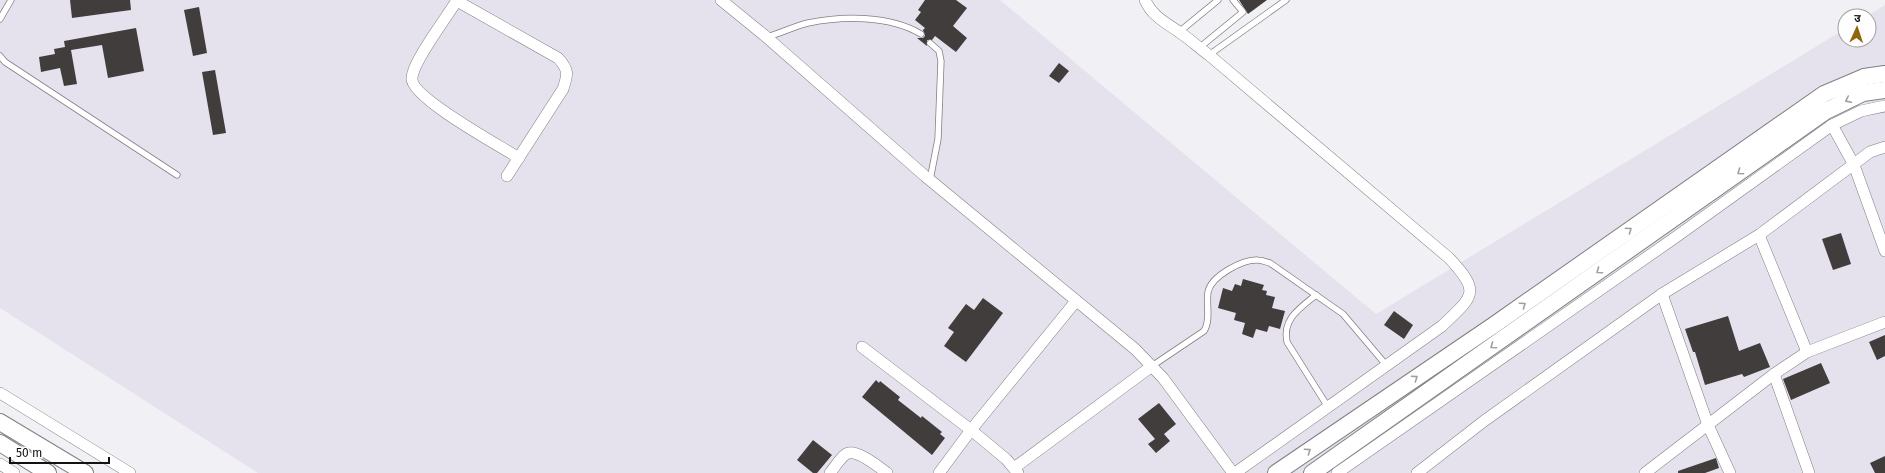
<svg xmlns="http://www.w3.org/2000/svg" width="1885" height="473" viewBox="0 0 1885 473" font-family="'Fira Sans','Noto Sans Devanagari',sans-serif">
	<style>
		.built { fill: #e5e2ee }
		.building { fill: #413d3d }
		.lines { fill: none; stroke-linecap: round; stroke-linejoin: round }
		.lane-casing { stroke: #807f82; stroke-width: 7 }
		.street-casing { stroke: #807f82; stroke-width: 12 }
		.secondary-casing { stroke: #807f82; stroke-width: 18 }
		.lane { stroke: #fff; stroke-width: 5.5 }
		.street { stroke: #fff; stroke-width: 11 }
		.secondary { stroke: #fff; stroke-width: 16 }
		.oneway { stroke: #a0a0a1 }
	</style>
	<rect width="100%" height="100%" fill="#f1f0f5"/>
	<path class="built" d="M0 0H1000L1376 314 1845 29V40H1869V16H1867L1885 5V473H258L0 308Z"/>
	<g class="building">
		<path d="M70 0H130L131 10 72 18Z"/>
		<path d="M925 0H956L967 8 953 26 967 38 956 52 935 36 932 40H927V46L917 38H923L925 36 923 30 925 28 915 20 921 12 918 10Z"/>
		<path d="M1239 0H1267L1248 14Z"/>
		<path d="M199 7 207 53 193 56 184 10Z"/>
		<path d="M136 28 144 71 108 78 102 45 71 50 77 84 64 86 60 68 41 72 39 57 55 54 54 49 65 47 64 41Z"/>
		<path d="M1059 63 1069 71 1059 83 1049 76Z"/>
		<path d="M215 70 226 133 213 135 202 72Z"/>
		<path d="M1841 233 1851 264 1833 270 1822 239Z"/>
		<path d="M1243 279 1264 285 1262 290 1267 291 1266 295 1275 297 1272 308 1285 311 1280 329 1269 326 1267 332 1256 329 1253 338 1242 334 1245 323 1234 320 1236 313 1218 308 1223 288 1232 291 1235 284 1241 286Z"/>
		<path d="M983 298 1003 313 966 362 944 346 954 332 948 328 966 304 974 310Z"/>
		<path d="M1394 311 1413 325 1404 339 1384 325Z"/>
		<path d="M1728 316 1739 351 1760 343 1770 367 1744 377 1742 374 1705 385 1695 352H1693L1685 329Z"/>
		<path d="M1885 335V356L1877 360 1869 342Z"/>
		<path d="M1821 363 1830 383 1791 400 1783 379Z"/>
		<path d="M876 380 879 383 880 381 900 397 898 400 921 418 922 416 942 432 940 434 945 438 932 455 862 397Z"/>
		<path d="M1159 403 1176 424 1164 434 1170 441 1156 453 1148 444 1155 439 1138 419Z"/>
		<path d="M813 440 832 455 817 473H813L797 460Z"/>
		<path d="M1885 456V473H1875L1870 463Z"/>
		<path d="M1716 458 1719 468 1705 473H1678V471Z"/>
	</g>
	<g class="lines">
		<defs>
			<g id="lane">
				<path d="M0 19 11 0"/>
				<path d="M1179 32 1218 0"/>
				<path d="M767 37C781 33 795 26 808 23 843 16 889 15 921 34"/>
				<path d="M1199 48 1243 12 1233 0"/>
				<path d="M1209 55 1286 0"/>
				<path d="M0 56 5 62 177 175"/>
				<path d="M930 180 938 139 941 61 939 51 930 43"/>
				<path d="M1316 295C1300 308 1282 319 1287 342L1328 407"/>
				<path d="M1152 366 1204 331C1211 320 1206 304 1208 292 1211 276 1243 259 1258 260 1262 260 1266 262 1270 263L1343 314 1387 366"/>
			</g>
			<g id="street">
				<path d="M457 0C448 16 411 63 412 79 412 98 500 146 519 158"/>
				<path d="M721 0 764 35 925 176 1135 349 1163 378 1233 473"/>
				<path d="M1145 0C1152 16 1165 22 1179 32 1190 39 1199 48 1209 55L1449 258C1482 293 1473 296 1442 326L1235 473"/>
				<path d="M457 1 558 58C569 70 568 74 563 89L507 176"/>
				<path d="M1832 125 1854 165 1885 251"/>
				<path d="M1759 235 1807 352 1885 322"/>
				<path d="M1662 294 1708 425 1730 473"/>
				<path d="M862 347 971 430 1006 459 1018 473"/>
				<path d="M1774 374 1809 473"/>
				<path d="M0 393 130 473"/>
				<path d="M0 464 14 473"/>
				<path d="M1014 468 1152 366"/>
				<path d="M830 473C835 467 840 458 846 454 856 448 879 467 887 473"/>
				<path d="M939 473 971 430 1076 301"/>
				<path d="M1337 473 1673 239 1832 125 1861 111 1885 106"/>
				<path d="M1417 473 1484 421 1662 294 1759 235 1870 152 1885 147"/>
				<path d="M1645 473 1774 374 1807 352"/>
			</g>
			<g id="secondary">
				<path d="M0 422 85 473"/>
				<path d="M0 443 48 473"/>
				<path d="M1276 473 1494 325 1824 94 1864 77 1885 74"/>
				<path d="M1312 473 1826 111 1863 93 1885 90"/>
			</g>
		</defs>
		<use href="#lane" class="lane-casing"/>
		<use href="#street" class="street-casing"/>
		<use href="#secondary" class="secondary-casing"/>
		<use href="#lane" class="lane"/>
		<use href="#street" class="street"/>
		<use href="#secondary" class="secondary"/>
	</g>
	<defs><path id="oneway-chevron" d="M-2-3.5L2.5 0L-2 3.5" fill="none" stroke-width="1.6" stroke-linecap="round" stroke-linejoin="round"/></defs>
	<g class="oneway">
		<use href="#oneway-chevron" transform="translate(1848 100) rotate(154)"/>
		<use href="#oneway-chevron" transform="translate(1740 172) rotate(145)"/>
		<use href="#oneway-chevron" transform="translate(1629 230) rotate(-35)"/>
		<use href="#oneway-chevron" transform="translate(1599 271) rotate(145)"/>
		<use href="#oneway-chevron" transform="translate(1523 305) rotate(-35)"/>
		<use href="#oneway-chevron" transform="translate(1493 346) rotate(145)"/>
		<use href="#oneway-chevron" transform="translate(1415 378) rotate(-34)"/>
		<use href="#oneway-chevron" transform="translate(1308 451) rotate(-34)"/>
	</g>
	<g transform="translate(1857 28) rotate(3)"><circle r="19" fill="#fefefe" stroke="#a0a0a0"/>
	<path d="M0-3L7 15L0 10L-7 15Z" fill="#8f660c"/>
	<text y="-6" font-size="11" font-weight="bold" text-anchor="middle" fill="#121213">उ</text>
	</g>
	<path d="M10 457v6h99v-6" fill="none" stroke="#121213" stroke-width="2"/>
	<text x="16" y="457" font-size="12" fill="#121213" stroke="#fefefe" stroke-width="3" paint-order="stroke">50 m</text>
</svg>
